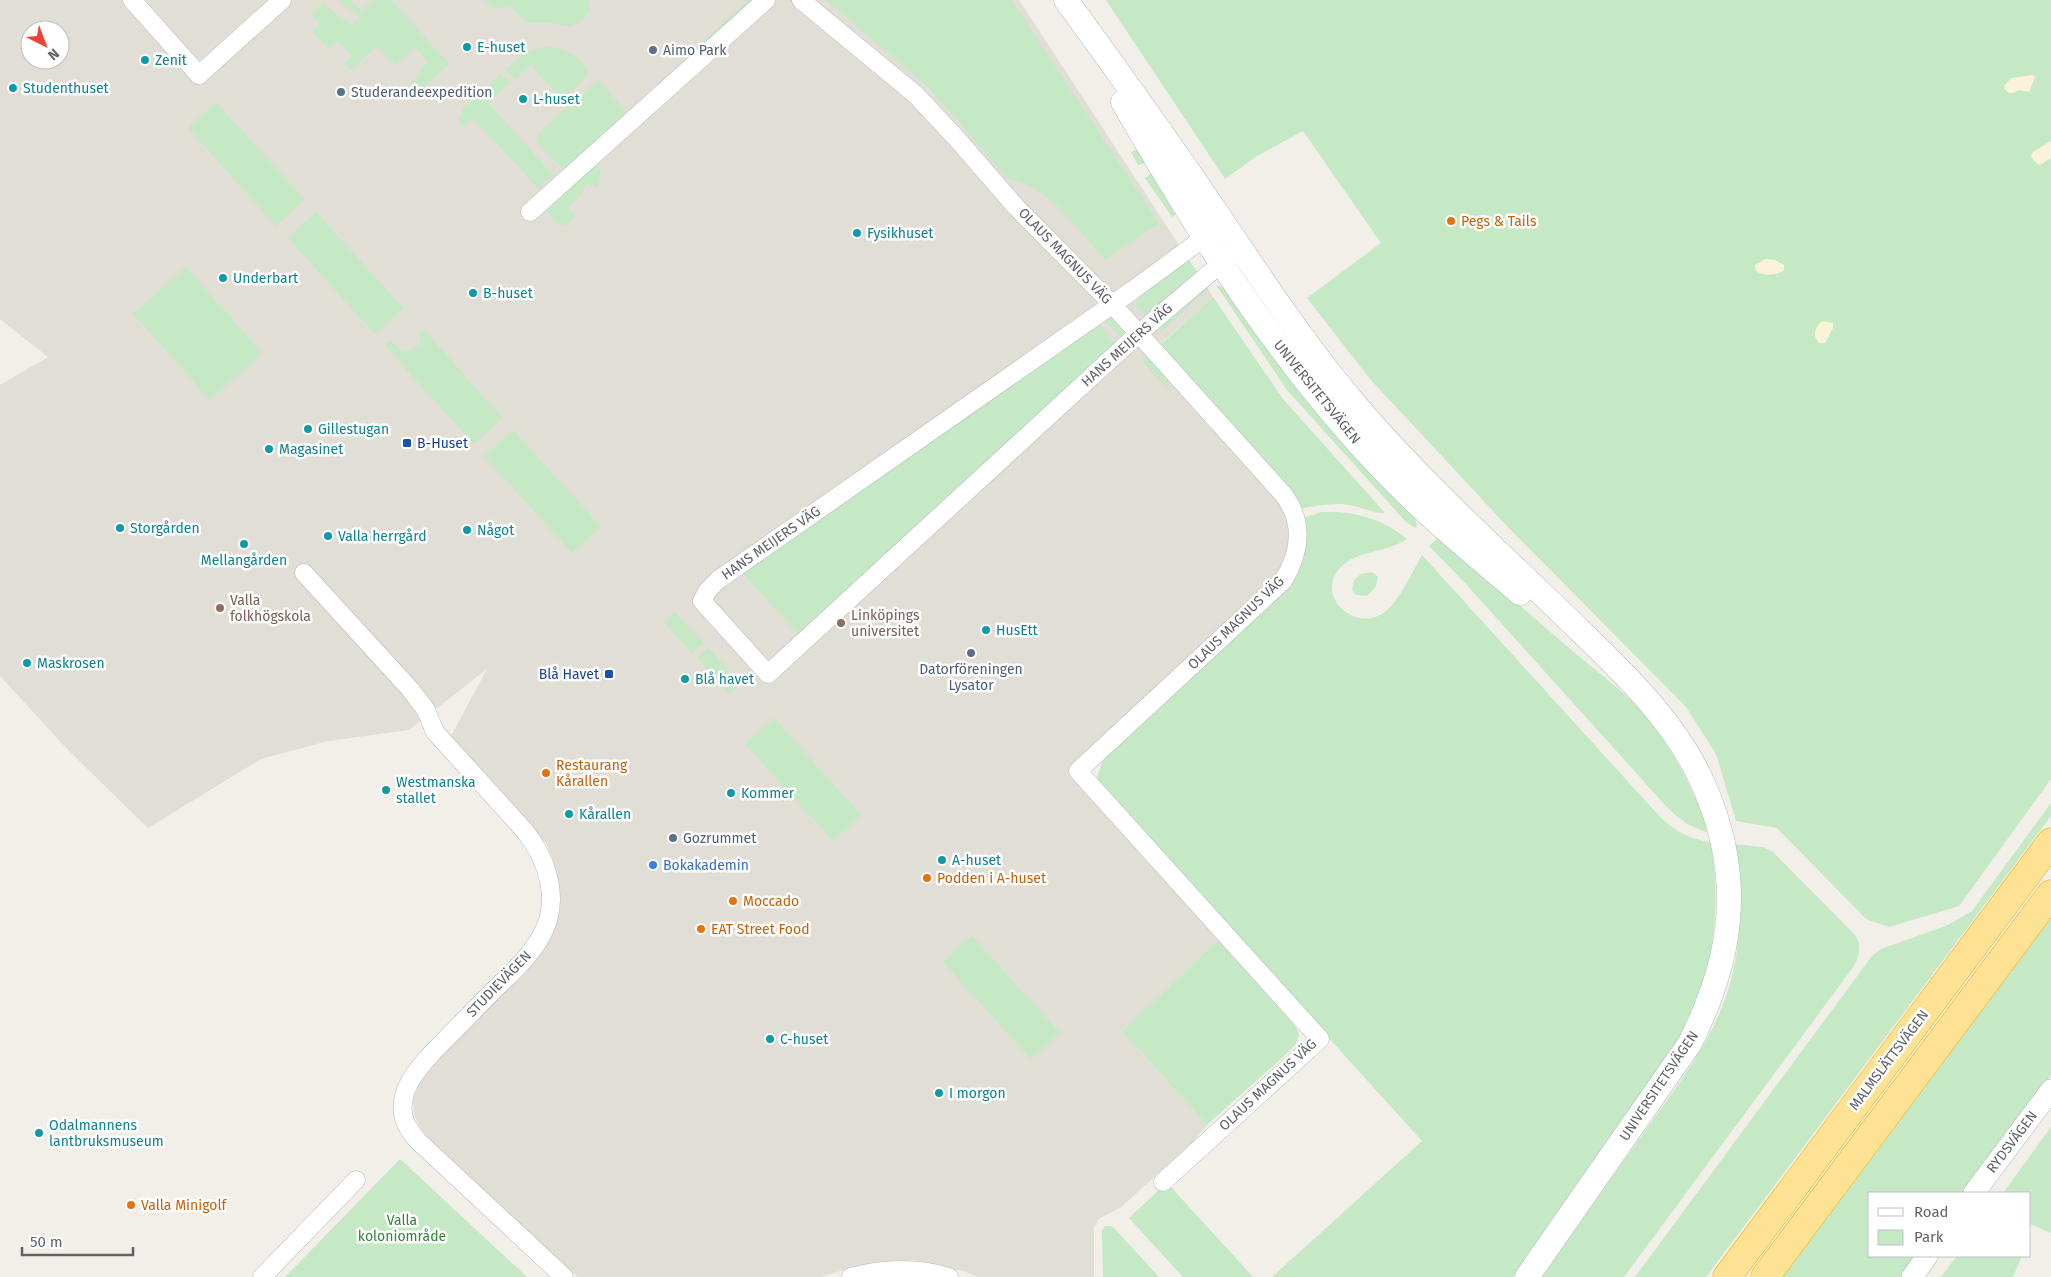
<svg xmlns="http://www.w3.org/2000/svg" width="2051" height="1277" viewBox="0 0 2051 1277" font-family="'Fira Sans',sans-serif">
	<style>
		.education { fill: #e1ded6; fill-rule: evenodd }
		.green { fill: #c5e8c5 }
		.sand { fill: #fbf3d9 }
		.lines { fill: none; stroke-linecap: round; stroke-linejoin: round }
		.minor-casing { stroke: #b5b8bc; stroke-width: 19 }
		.tertiary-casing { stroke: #b5b8bc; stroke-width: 22 }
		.secondary-casing { stroke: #b6babf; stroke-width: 25 }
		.motorway-casing { stroke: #f9ab00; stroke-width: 29 }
		.minor { stroke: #fff; stroke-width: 18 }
		.tertiary { stroke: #fff; stroke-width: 21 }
		.secondary { stroke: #fff; stroke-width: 24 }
		.motorway { stroke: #fde293; stroke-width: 28 }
		.culture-dot { fill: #0f9aa8; stroke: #fff; stroke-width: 2 }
		.service-dot { fill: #5c6f8a; stroke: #fff; stroke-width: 2 }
		.food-dot { fill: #e8710a; stroke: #fff; stroke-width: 2 }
		.transit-dot { fill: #1a4fb4; stroke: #fff; stroke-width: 2 }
		.education-dot { fill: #8d6e63; stroke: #fff; stroke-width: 2 }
		.shop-dot { fill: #3f7fe0; stroke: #fff; stroke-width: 2 }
		.labels { text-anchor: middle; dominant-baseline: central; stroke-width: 5; stroke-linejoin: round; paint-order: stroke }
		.culture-label { font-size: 14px; fill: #0d838f; stroke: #fff; text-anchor: start }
		.service-label { font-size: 14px; fill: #4e5e75; stroke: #fff; text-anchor: start }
		.food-label { font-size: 14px; fill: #c56008; stroke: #fff; text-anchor: start }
		.street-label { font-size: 14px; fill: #5f6368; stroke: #fff }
		.transit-label { font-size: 14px; fill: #164399; stroke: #fff; text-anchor: start }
		.education-label { font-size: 14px; fill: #785e54; stroke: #fff; text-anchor: start }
		.shop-label { font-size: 14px; fill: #366cbe; stroke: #fff; text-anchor: start }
		.park-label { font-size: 14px; fill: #348238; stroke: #fff }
	</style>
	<rect width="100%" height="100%" fill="#f1efe8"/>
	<path class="education" d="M0 0H1019L1213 297 1148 355 1283 504 1291 537 1288 558 1277 579 1068 773 1218 940 1122 1031 1207 1125 1190 1145 1121 1207 1099 1219 1094 1227V1277H978L963 1271 913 1260 892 1261 844 1270 820 1277H578L436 1147 420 1128 414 1115 413 1099 420 1083 438 1059 540 955 556 921 559 901V882L555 865 546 843 450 738 487 669 409 730 328 741 261 759 148 828 68 750 0 676V385L48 357 0 319ZM30 30H60V60H30Z"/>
	<g class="green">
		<path d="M338 0H351L361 11 374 0H391L449 64 419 91 411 83 422 72 420 69 428 62 415 47 395 65 377 46 351 70 344 63 352 56 338 41 328 49 313 32 320 25 311 14 323 3 337 15 352 24 359 17Z"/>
		<path d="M485 0H589V9L586 16 580 22 570 26 553 23H529L525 21 510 5 493 9Z"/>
		<path d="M749 0H756L699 50 694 49Z"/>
		<path d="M826 0H1011L1159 223 1105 260C1080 232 1047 183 1008 179L928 87Z"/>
		<path d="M1106 0H2051V779L1959 906 1889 927 1866 919 1777 828 1736 821 1716 754 1686 707 1507 526 1370 379 1307 298 1381 243 1303 131 1257 156 1225 179Z"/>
		<path d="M543 47C561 47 578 54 588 70L586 78 562 100 531 65 515 79 505 69 526 53Z"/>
		<path d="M501 74 510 83 488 103 553 175 538 188 473 118 462 127 459 120 464 107Z"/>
		<path d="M598 80 627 113 564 170 538 143V134Z"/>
		<path d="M216 102 305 200 276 226 188 128Z"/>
		<path d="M1137 149 1181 211 1172 217 1145 178 1151 174 1145 163 1138 165 1131 152Z"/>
		<path d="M593 166H596L601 169 597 187 587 183 579 197 568 208 575 217 564 226C556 225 547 216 548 207Z"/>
		<path d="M316 212 403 308 375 334 288 238Z"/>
		<path d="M1188 259 1198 273 1153 311 1145 313 1138 309 1136 304 1139 294Z"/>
		<path d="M186 267 262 353 210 400 133 314Z"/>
		<path d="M1216 285 1229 290 1413 510 1417 525 1415 528 1406 522 1287 390Z"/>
		<path d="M1206 286 1208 289 1159 334 1163 322Z"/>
		<path d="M1213 297 1283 399 1385 513C1375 514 1364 508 1354 506 1336 502 1318 505 1300 509L1160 345Z"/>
		<path d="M1109 317C1118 319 1129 331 1123 340L1102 318Z"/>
		<path d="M1096 322 1116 344 798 634 741 571Z"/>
		<path d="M424 330 502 418 474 444 385 346 391 341 399 350 407 352 420 344V333Z"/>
		<path d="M1148 355C1155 364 1173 377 1168 389L1142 361Z"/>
		<path d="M513 430 601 527 572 553 484 456Z"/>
		<path d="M1322 512C1354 511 1382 518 1407 539 1387 553 1357 550 1341 567 1313 596 1356 634 1385 612 1398 603 1414 569 1422 555L1661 818C1677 832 1689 839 1711 842 1720 901 1716 965 1689 1021 1683 1033 1675 1045 1668 1057L1513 1277H1272L1422 1141 1100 785 1097 777 1103 760 1292 580 1303 518Z"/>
		<path d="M1441 535C1484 576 1530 614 1575 653 1600 674 1628 694 1649 720 1676 754 1694 792 1710 833 1689 827 1680 820 1665 805L1465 583 1429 546Z"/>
		<path d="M1372 572 1378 577 1376 586 1367 596 1356 595 1352 590 1354 580 1361 574Z"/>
		<path d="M675 612 703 643 692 653 664 622Z"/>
		<path d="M708 648 741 684 730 694 697 658Z"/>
		<path d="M774 718 861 815 833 841 745 744Z"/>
		<path d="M2051 803V816L1706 1277H1635L1872 956 1881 949 1948 925 1972 911Z"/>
		<path d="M1734 844 1763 847 1773 852 1856 936C1861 948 1860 954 1854 966L1624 1277H1542C1575 1229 1609 1181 1643 1134 1669 1097 1698 1060 1717 1019 1743 964 1744 902 1734 844Z"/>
		<path d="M2051 918V1075L1963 1193H1870V1256H1916L1900 1277H1783Z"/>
		<path d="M972 936 1060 1033 1031 1059 943 962Z"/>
		<path d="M1218 940 1295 1026 1299 1034 1296 1044 1286 1054 1207 1125 1122 1031Z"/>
		<path d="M2051 1127V1233L2030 1224V1193H2003Z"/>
		<path d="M400 1159 527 1277H285Z"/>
		<path d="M1170 1186 1253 1277H1183L1129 1218 1161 1188Z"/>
		<path d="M1105 1226H1111L1115 1229 1159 1277H1103L1102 1231Z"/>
		<path d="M1957 1256H2022L2013 1277H1941Z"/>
	</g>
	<g class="sand">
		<path d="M2032 75 2035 77 2029 92 2019 90C2013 94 2006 95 2004 86L2011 78Z"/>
		<path d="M2051 141V158L2040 165 2034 161 2031 156 2033 152Z"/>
		<path d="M1765 259 1775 260 1784 265V270C1777 276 1763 276 1756 271L1755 265Z"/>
		<path d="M1822 321 1833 323V328L1825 343H1819C1812 336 1815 327 1822 321Z"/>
	</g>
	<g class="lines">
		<defs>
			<g id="minor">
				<path d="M132 0 199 75 282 0"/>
				<path d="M801 0 916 95 957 139 1017 208 1112 304 1283 494C1304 521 1301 552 1283 581L1078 771 1320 1039 1163 1182"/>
				<path d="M530 212 766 0"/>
				<path d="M1213 231 1133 290 718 580 708 590 702 601 768 674 1138 334 1231 255"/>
				<path d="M304 573 410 689 426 710 435 732 523 829C548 859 562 902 540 938 528 959 509 975 492 992 472 1012 453 1032 433 1052 417 1069 397 1092 404 1118 406 1127 412 1134 418 1141L564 1277"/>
				<path d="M262 1277 356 1180"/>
				<path d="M851 1277C884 1268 916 1267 949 1277"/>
			</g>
			<g id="tertiary">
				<path d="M1974 1193 2051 1090"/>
				<path d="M1912 1277 1927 1256"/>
			</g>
			<g id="secondary">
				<path d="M1066 0C1114 66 1162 133 1208 200 1256 271 1303 344 1359 409 1422 482 1494 548 1564 615 1617 667 1676 719 1705 788 1744 879 1733 957 1690 1043L1527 1277"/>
				<path d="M1123 102C1199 234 1281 364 1388 475 1429 517 1475 555 1520 593"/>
			</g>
			<g id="motorway">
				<path d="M1727 1277 2051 842"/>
				<path d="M1765 1277 2051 894"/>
			</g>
		</defs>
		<use href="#minor" class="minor-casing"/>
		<use href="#tertiary" class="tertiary-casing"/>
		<use href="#secondary" class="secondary-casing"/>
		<use href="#motorway" class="motorway-casing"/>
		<use href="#minor" class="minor"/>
		<use href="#tertiary" class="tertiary"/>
		<use href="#secondary" class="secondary"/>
		<use href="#motorway" class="motorway"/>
	</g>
	<g class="culture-dot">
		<circle cx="467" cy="47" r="5"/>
		<circle cx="145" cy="60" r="5"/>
		<circle cx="13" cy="88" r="5"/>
		<circle cx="523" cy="99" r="5"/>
		<circle cx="857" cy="233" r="5"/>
		<circle cx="223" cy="278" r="5"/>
		<circle cx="473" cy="293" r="5"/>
		<circle cx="308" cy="429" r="5"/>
		<circle cx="269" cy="449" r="5"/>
		<circle cx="120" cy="528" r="5"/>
		<circle cx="467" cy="530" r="5"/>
		<circle cx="328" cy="536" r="5"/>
		<circle cx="244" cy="544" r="5"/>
		<circle cx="986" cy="630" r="5"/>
		<circle cx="27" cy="663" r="5"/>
		<circle cx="685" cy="679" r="5"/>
		<circle cx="386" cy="790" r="5"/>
		<circle cx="731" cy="793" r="5"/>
		<circle cx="569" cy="814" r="5"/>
		<circle cx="942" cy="860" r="5"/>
		<circle cx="770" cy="1039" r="5"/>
		<circle cx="939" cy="1093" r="5"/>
		<circle cx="39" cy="1133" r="5"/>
	</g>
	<g class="service-dot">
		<circle cx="653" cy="50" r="5"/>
		<circle cx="341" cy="92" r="5"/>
		<circle cx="971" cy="653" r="5"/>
		<circle cx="673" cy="838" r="5"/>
	</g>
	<g class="food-dot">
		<circle cx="1451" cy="221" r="5"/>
		<circle cx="546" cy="773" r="5"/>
		<circle cx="927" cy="878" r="5"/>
		<circle cx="733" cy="901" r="5"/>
		<circle cx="701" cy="929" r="5"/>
		<circle cx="131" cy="1205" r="5"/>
	</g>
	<g class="transit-dot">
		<rect x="402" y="438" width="10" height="10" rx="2.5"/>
		<rect x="604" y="669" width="10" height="10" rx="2.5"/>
	</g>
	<g class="education-dot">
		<circle cx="220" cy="608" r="5"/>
		<circle cx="841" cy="623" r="5"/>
	</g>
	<circle class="shop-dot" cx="653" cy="865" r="5"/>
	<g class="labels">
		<g class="culture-label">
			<text x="477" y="47">E-huset</text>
			<text x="155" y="60">Zenit</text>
			<text x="23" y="88">Studenthuset</text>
			<text x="533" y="99">L-huset</text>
			<text x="867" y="233">Fysikhuset</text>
			<text x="233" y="278">Underbart</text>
			<text x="483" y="293">B-huset</text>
			<text x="318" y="429">Gillestugan</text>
			<text x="279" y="449">Magasinet</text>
			<text x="130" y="528">Storgården</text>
			<text x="477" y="530">Något</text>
			<text x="338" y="536">Valla herrgård</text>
			<text x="244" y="560" text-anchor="middle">Mellangården</text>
			<text x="996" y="630">HusEtt</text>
			<text x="37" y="663">Maskrosen</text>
			<text x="695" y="679">Blå havet</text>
			<text x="396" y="782">Westmanska<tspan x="396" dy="16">stallet</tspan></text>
			<text x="741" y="793">Kommer</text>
			<text x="579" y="814">Kårallen</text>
			<text x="952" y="860">A-huset</text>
			<text x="780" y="1039">C-huset</text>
			<text x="949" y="1093">I morgon</text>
			<text x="49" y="1125">Odalmannens<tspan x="49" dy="16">lantbruksmuseum</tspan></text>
		</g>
		<g class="service-label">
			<text x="663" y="50">Aimo Park</text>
			<text x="351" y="92">Studerandeexpedition</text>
			<text x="971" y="669" text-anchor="middle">Datorföreningen<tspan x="971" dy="16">Lysator</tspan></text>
			<text x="683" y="838">Gozrummet</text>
		</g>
		<g class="food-label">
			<text x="1461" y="221">Pegs &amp; Tails</text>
			<text x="556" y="765">Restaurang<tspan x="556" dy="16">Kårallen</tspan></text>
			<text x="937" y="878">Podden i A-huset</text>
			<text x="743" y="901">Moccado</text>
			<text x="711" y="929">EAT Street Food</text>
			<text x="141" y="1205">Valla Minigolf</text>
		</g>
		<g class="street-label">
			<text transform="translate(1065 256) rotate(46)">OLAUS MAGNUS VÄG</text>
			<text transform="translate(1127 345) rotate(-42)">HANS MEIJERS VÄG</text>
			<text transform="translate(1317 392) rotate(51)">UNIVERSITETSVÄGEN</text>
			<text transform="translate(771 543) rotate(-35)">HANS MEIJERS VÄG</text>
			<text transform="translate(1236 623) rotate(-44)">OLAUS MAGNUS VÄG</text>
			<text transform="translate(499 984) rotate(-46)">STUDIEVÄGEN</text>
			<text transform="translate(1889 1060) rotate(-53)">MALMSLÄTTSVÄGEN</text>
			<text transform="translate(1268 1085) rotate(-43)">OLAUS MAGNUS VÄG</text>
			<text transform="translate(1659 1086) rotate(-56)">UNIVERSITETSVÄGEN</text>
			<text transform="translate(2012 1142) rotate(-53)">RYDSVÄGEN</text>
		</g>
		<g class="transit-label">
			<text x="417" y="443">B-Huset</text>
			<text x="599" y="674" text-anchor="end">Blå Havet</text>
		</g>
		<g class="education-label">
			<text x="230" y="600">Valla<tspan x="230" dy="16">folkhögskola</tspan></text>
			<text x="851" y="615">Linköpings<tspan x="851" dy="16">universitet</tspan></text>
		</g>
		<g class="shop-label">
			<text x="663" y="865">Bokakademin</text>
		</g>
		<g class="park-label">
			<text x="402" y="1220">Valla<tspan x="402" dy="16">koloniområde</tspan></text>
		</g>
	</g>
	<rect x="1868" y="1192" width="162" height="65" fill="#ffffff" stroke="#bfc1c3"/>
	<rect x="1878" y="1208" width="25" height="8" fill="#ffffff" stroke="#bfc1c3"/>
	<text x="1914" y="1217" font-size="15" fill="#5f6368">Road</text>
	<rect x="1878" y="1230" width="25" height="15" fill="#c5e8c5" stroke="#bfc1c3"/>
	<text x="1914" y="1242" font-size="15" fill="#5f6368">Park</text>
	<g transform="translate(45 45) rotate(138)"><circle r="24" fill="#ffffff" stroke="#bfc1c3"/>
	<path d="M0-4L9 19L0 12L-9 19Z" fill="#ea4335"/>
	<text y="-8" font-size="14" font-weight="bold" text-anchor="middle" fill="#5f6368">N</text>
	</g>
	<path d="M22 1247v8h111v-8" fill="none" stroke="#5f6368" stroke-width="2.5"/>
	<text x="30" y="1247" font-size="15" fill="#5f6368" stroke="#ffffff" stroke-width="4" paint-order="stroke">50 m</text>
</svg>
